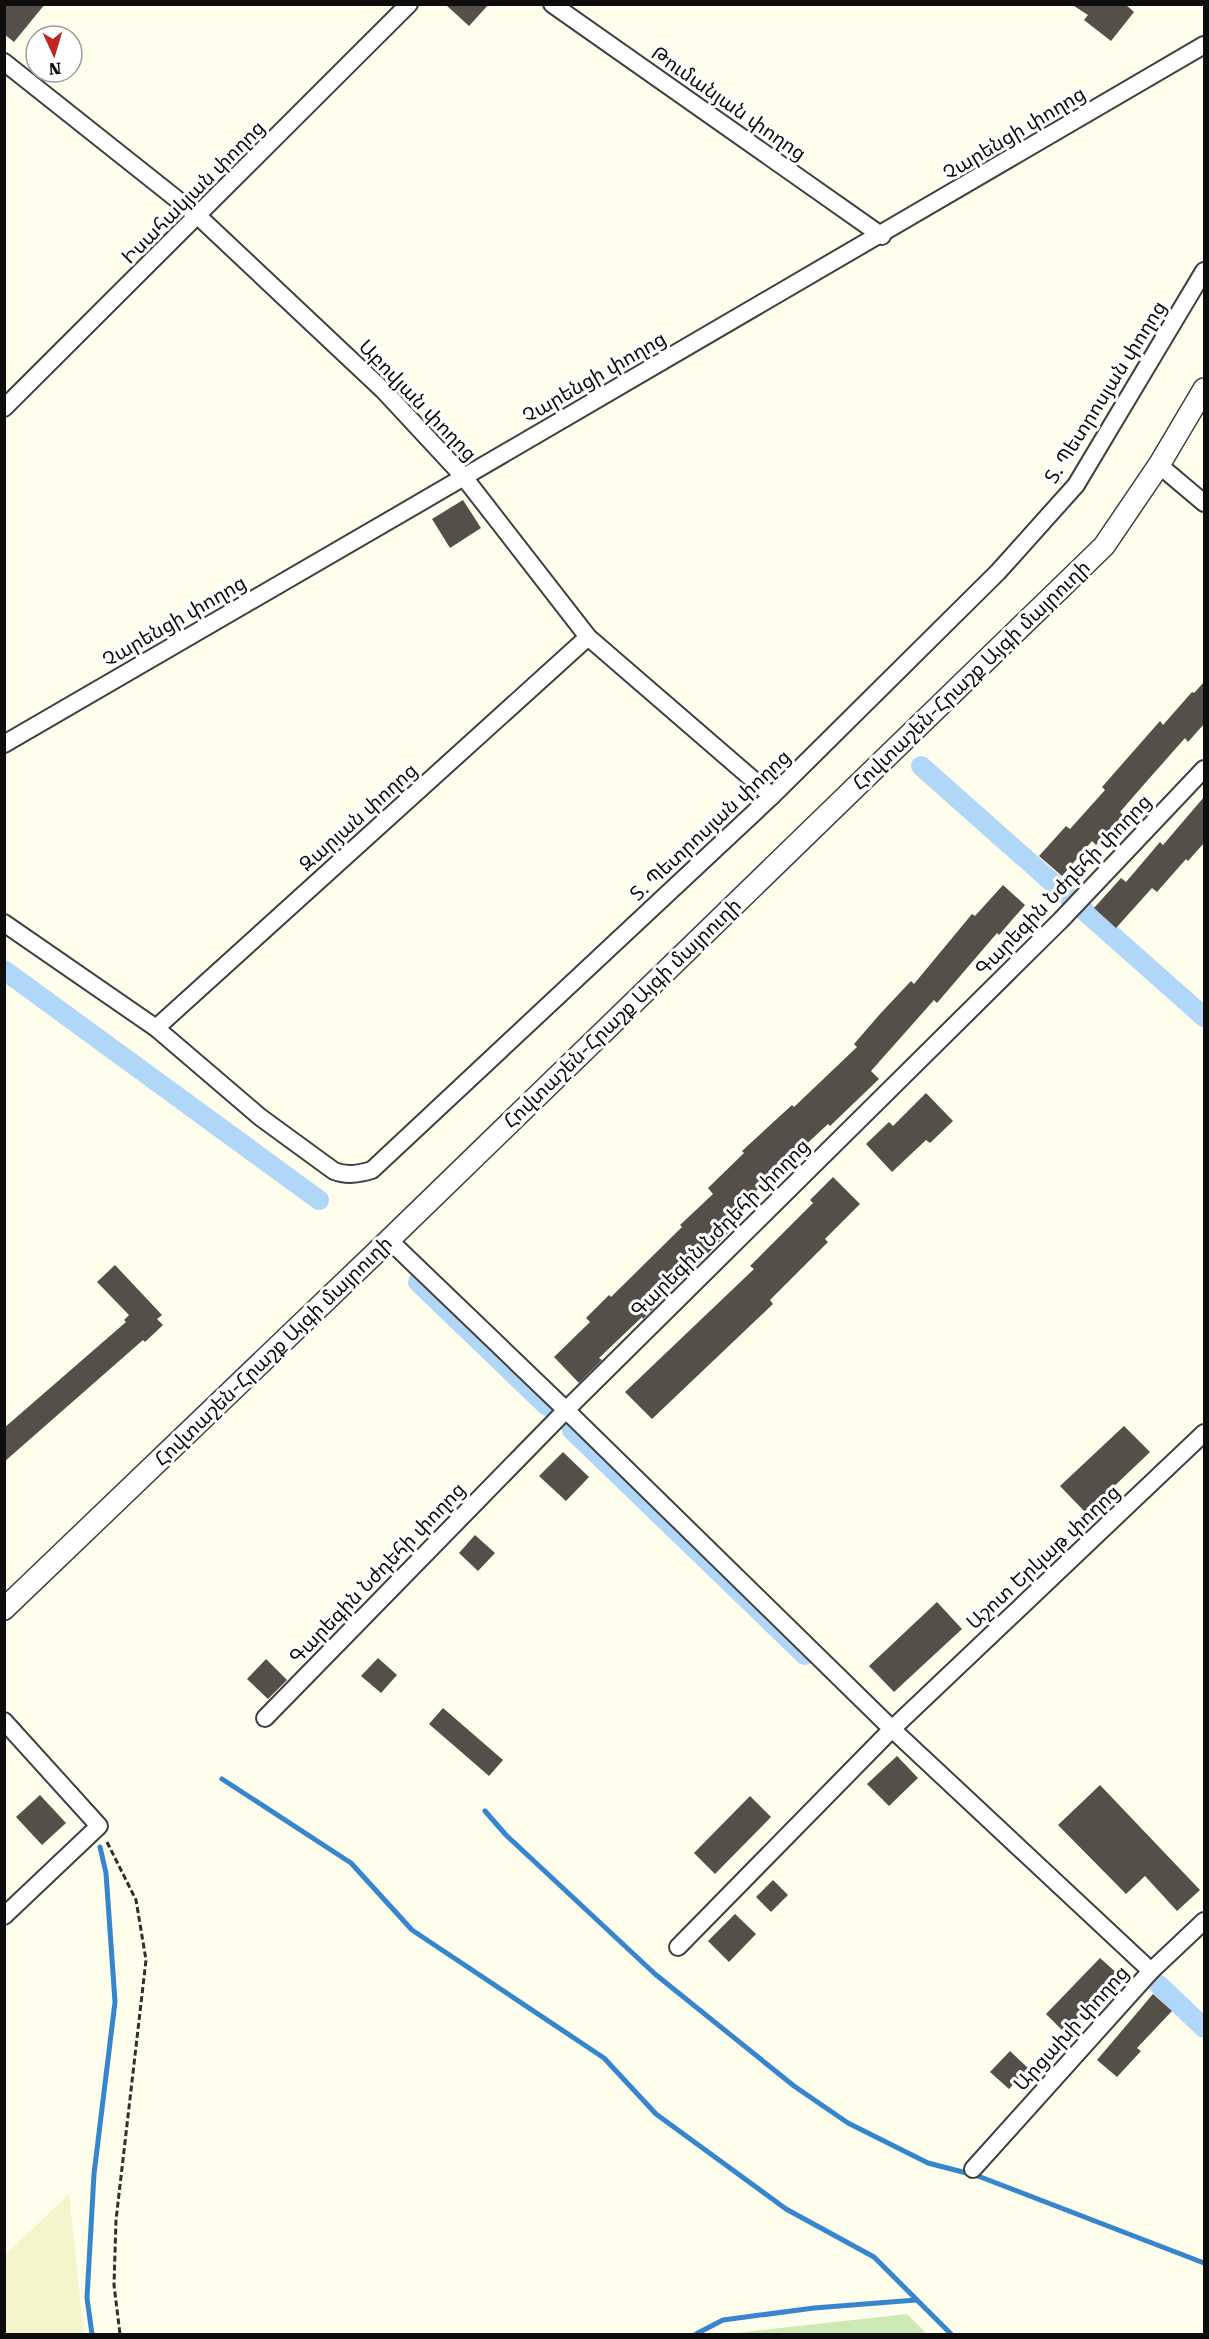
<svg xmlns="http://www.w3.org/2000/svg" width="1209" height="2339" viewBox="0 0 1209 2339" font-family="'Roboto Serif','Noto Sans Armenian',serif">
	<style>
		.farmland { fill: #f5f5cc }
		.green { fill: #cdeab6 }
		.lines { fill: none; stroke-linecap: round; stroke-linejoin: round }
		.stream { stroke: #3686cf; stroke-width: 5 }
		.canal { stroke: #b0d7f7; stroke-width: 20 }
		.building { fill: #554f49 }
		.minor-casing { stroke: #404040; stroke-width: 20 }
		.tertiary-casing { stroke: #404040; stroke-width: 24 }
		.path { stroke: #2f2f2f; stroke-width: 3; stroke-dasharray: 6 3; stroke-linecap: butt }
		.minor { stroke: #fff; stroke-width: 16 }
		.tertiary { stroke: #fff; stroke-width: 21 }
		.labels { text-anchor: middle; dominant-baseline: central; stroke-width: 6; stroke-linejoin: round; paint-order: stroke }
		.street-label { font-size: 20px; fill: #0d0d0d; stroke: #fff }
	</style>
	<rect width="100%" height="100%" fill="#fffdec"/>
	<path class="farmland" d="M69 2194 84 2334H5V2255Z"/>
	<path class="green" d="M907 2314 927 2334H726Z"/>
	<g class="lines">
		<g class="stream">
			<path d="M222 1779 351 1863 412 1930 604 2058 656 2114 786 2209 874 2257 951 2334"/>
			<path d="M485 1811 506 1835 655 1974 794 2086 848 2123 928 2163 978 2176 1204 2263"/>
			<path d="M92 2334 87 2298 94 2174 115 2002 106 1873 100 1847"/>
			<path d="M696 2334 723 2320 814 2308 916 2300"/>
		</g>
		<g class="canal">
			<path d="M921 766 1204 1017"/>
			<path d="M4 970 319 1200"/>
			<path d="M418 1282 547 1406"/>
			<path d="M572 1430 805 1655"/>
			<path d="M1159 1985 1204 2028"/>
		</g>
	</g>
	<g class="building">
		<path d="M4 4H45L14 42 4 34Z"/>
		<path d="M445 4H489L469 26Z"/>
		<path d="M1071 4H1125L1134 12 1111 41 1084 20 1088 15Z"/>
		<path d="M463 500 481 528 450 548 432 519Z"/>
		<path d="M1204 682V724L1188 742 1185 738 1147 781 1120 812 1123 815 1096 845 1092 841 1062 876 1039 856 1066 826 1070 829 1105 790 1102 787 1160 721 1163 725 1192 692 1194 693Z"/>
		<path d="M1204 797V843L1188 861 1186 859 1157 892 1152 888 1116 928 1094 908 1121 878 1126 882 1160 842 1163 845Z"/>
		<path d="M1003 885 1025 905 999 935 997 933 937 1003 934 1000 871 1071 879 1079 830 1126 828 1124 756 1191 758 1193 725 1224 731 1230 643 1319 642 1317 599 1358 602 1360 579 1383 554 1357 590 1322 586 1318 609 1295 611 1297 682 1227 680 1225 713 1194 708 1188 744 1153 742 1151 792 1105 794 1107 857 1047 854 1044 880 1014 911 981 914 984 972 914 975 916Z"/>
		<path d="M926 1093 953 1121 930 1143 926 1140 892 1172 866 1144 889 1122 893 1126Z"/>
		<path d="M833 1177 860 1204 825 1239 828 1242 770 1300 773 1304 652 1419 625 1392 754 1269 750 1266 813 1203 810 1200Z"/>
		<path d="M115 1265 162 1315 157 1319 163 1325 145 1342 143 1340 4 1462V1428L126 1322 124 1320 129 1315 97 1282Z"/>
		<path d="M1124 1426 1150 1452 1086 1513 1060 1486Z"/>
		<path d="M563 1452 589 1477 566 1501 539 1476Z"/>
		<path d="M475 1535 495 1553 478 1571 459 1553Z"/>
		<path d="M937 1602 962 1629 894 1692 869 1666Z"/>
		<path d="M378 1658 397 1675 381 1693 361 1676Z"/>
		<path d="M266 1659 287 1680 268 1699 247 1679Z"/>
		<path d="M443 1708 503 1760 489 1776 429 1724Z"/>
		<path d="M897 1756 918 1778 889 1806 867 1784Z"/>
		<path d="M1100 1785 1200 1890 1177 1911 1145 1876 1126 1894 1058 1825Z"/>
		<path d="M40 1795 66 1823 42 1845 16 1817Z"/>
		<path d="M750 1796 771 1817 715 1874 694 1853Z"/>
		<path d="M773 1880 788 1895 771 1912 756 1897Z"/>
		<path d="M735 1914 756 1934 729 1962 708 1941Z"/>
		<path d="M1100 1958 1120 1976 1096 2003 1094 2001 1064 2032 1046 2014Z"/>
		<path d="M1153 1994 1172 2011 1137 2048 1141 2051 1117 2077 1097 2060Z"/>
		<path d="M1010 2051 1028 2068 1009 2089 990 2072Z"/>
	</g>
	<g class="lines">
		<defs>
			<g id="minor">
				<path d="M552 4 882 236"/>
				<path d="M4 62 198 216 384 391 463 476 588 637 772 796"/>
				<path d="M4 408 409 4"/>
				<path d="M1159 465 1204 503"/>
				<path d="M4 744C404 511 806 281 1204 45"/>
				<path d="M4 923 156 1028 260 1117 334 1171C347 1176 358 1174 372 1170L772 796 998 572 1076 485 1204 271"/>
				<path d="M156 1028 588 637"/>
				<path d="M389 1240 566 1410 892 1729 1151 1971"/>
				<path d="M265 1718 566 1410 1061 920 1204 769"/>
				<path d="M4 1721 99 1826 4 1916"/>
				<path d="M678 1947 892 1729 1204 1433"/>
				<path d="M973 2169 1151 1971 1204 1921"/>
			</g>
			<path id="tertiary" d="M4 1609 389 1240 1104 546 1159 465 1204 389"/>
		</defs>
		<use href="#minor" class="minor-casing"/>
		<use href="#tertiary" class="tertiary-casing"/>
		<path class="path" d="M107 1842 136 1900 146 1960 116 2220 114 2285 120 2334"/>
		<use href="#minor" class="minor"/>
		<use href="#tertiary" class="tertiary"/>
	</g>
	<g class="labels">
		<g class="street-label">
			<text transform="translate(729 103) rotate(35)">Թումանյան փողոց</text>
			<text transform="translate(1014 133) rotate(-31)">Չարենցի փողոց</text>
			<text transform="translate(193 192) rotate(-45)">Իսահակյան փողոց</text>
			<text transform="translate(594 377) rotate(-30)">Չարենցի փողոց</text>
			<text transform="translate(1105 392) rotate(-58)">Տ. Պետրոսյան փողոց</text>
			<text transform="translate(418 400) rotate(46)">Աբովյան փողոց</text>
			<text transform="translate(174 621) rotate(-30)">Չարենցի փողոց</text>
			<text transform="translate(971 675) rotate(-44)">Հովտաշեն-Հրաշք Այգի մայրուղի</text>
			<text transform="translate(358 817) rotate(-42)">Զարյան փողոց</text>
			<text transform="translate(710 825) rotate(-43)">Տ. Պետրոսյան փողոց</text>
			<text transform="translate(1063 885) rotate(-46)">Գարեգին Նժդեհի փողոց</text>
			<text transform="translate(622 1013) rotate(-44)">Հովտաշեն-Հրաշք Այգի մայրուղի</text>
			<text transform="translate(720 1228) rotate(-45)">Գարեգին Նժդեհի փողոց</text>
			<text transform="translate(273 1351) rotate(-44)">Հովտաշեն-Հրաշք Այգի մայրուղի</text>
			<text transform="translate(1043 1557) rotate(-43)">Աշոտ Երկաթ փողոց</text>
			<text transform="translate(377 1573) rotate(-46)">Գարեգին Նժդեհի փողոց</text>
			<text transform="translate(1071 2028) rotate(-48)">Արցախի փողոց</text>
		</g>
	</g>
	<rect width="1209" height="2339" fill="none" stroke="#0d0d0d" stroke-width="12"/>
	<g transform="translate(54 54) rotate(176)"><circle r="28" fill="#ffffff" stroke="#9e9e9e" stroke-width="1.5"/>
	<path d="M0-4.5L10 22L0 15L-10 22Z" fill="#bf2723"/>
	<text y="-9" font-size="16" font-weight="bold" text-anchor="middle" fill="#0d0d0d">N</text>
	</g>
</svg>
